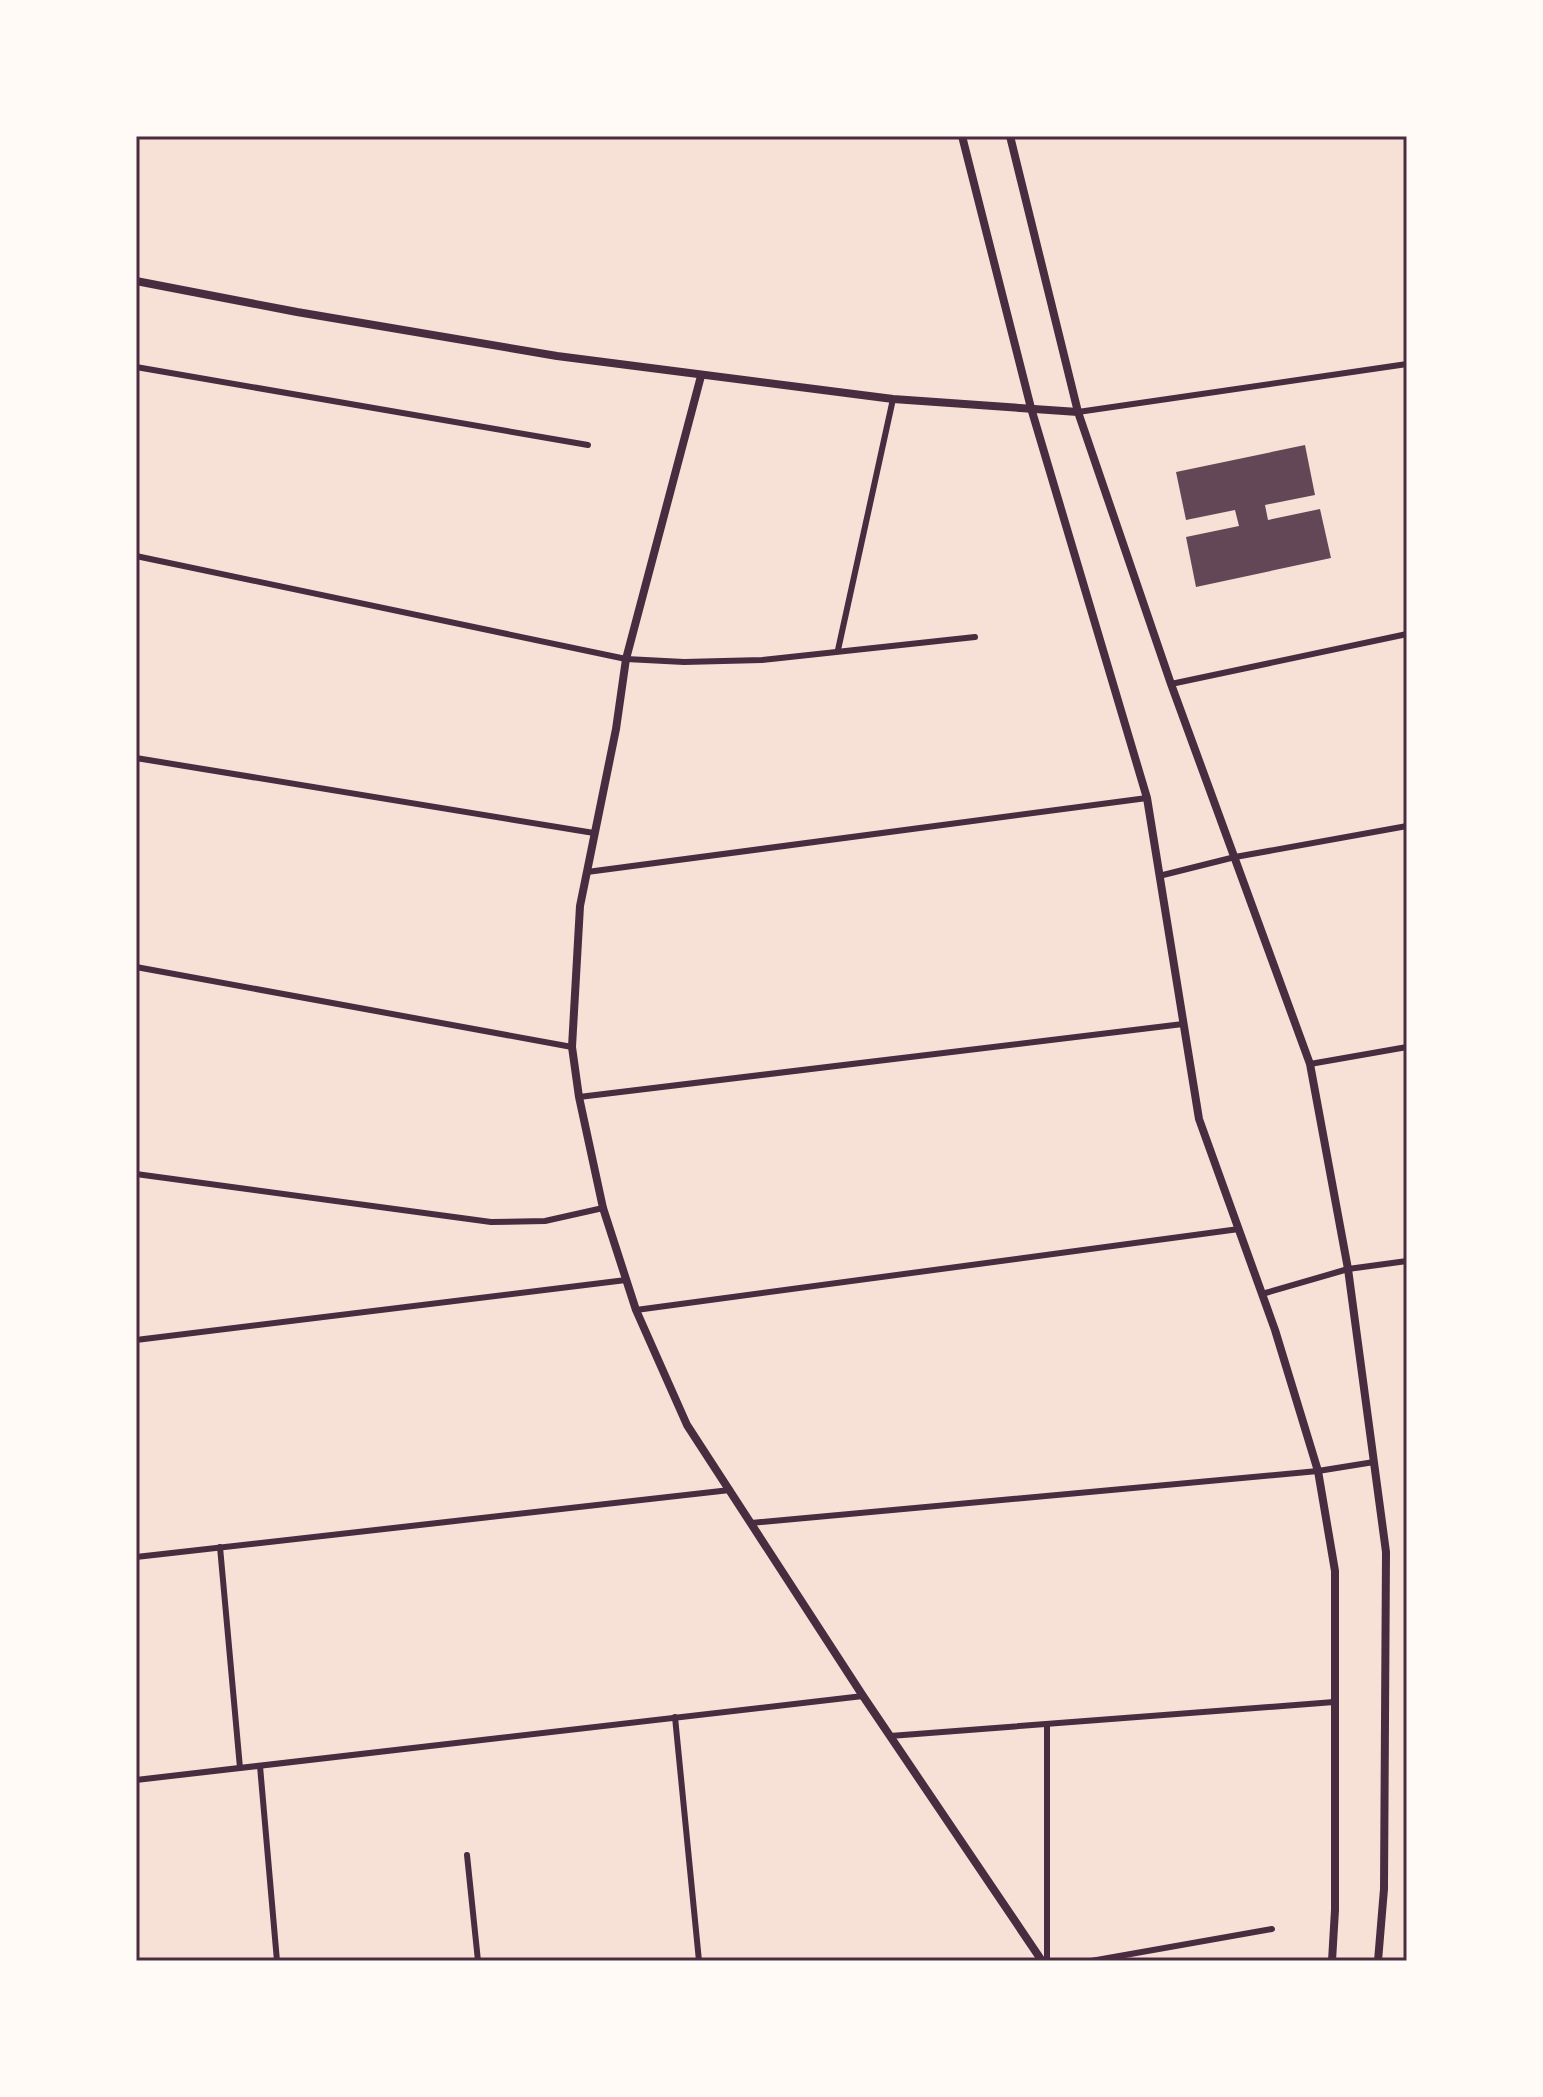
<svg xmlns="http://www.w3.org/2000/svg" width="1543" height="2097" viewBox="0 0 1543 2097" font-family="Rubik,sans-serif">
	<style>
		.building { fill: #644757 }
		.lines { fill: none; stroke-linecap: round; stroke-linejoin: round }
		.service { stroke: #4a2c40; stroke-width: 6 }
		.minor { stroke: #4a2c40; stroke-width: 8 }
		.neatline { fill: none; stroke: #4a2c40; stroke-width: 3 }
	</style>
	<rect width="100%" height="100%" fill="#f7e1d7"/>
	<path class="building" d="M1305 445 1315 495 1265 505 1268 520 1320 509 1331 558 1196 587 1186 537 1239 526 1235 510 1186 520 1176 472Z"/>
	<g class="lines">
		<g class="service">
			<path d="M136 367 588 445"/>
			<path d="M1078 412 1407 364"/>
			<path d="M136 556 626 659 684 662 762 660 975 637"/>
			<path d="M838 650 893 399"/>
			<path d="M1171 684 1407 634"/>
			<path d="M136 758 594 833"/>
			<path d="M587 872 1147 798"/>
			<path d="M1159 876 1235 857 1407 826"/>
			<path d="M136 967 572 1047"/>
			<path d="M1310 1064 1407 1047"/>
			<path d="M579 1097 1183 1024"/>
			<path d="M136 1174 491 1222 545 1221 603 1208"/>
			<path d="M1262 1294 1348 1269 1407 1261"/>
			<path d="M636 1310 1239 1229"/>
			<path d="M136 1340 626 1280"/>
			<path d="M751 1523 1318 1471 1374 1462"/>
			<path d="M220 1547 240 1768"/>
			<path d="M136 1557 730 1490"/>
			<path d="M675 1717 699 1961"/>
			<path d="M1047 1724V1961"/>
			<path d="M890 1736 1334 1702"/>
			<path d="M260 1766 277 1961"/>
			<path d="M136 1780 863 1696"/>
			<path d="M467 1855 478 1961"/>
			<path d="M1091 1961 1272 1929"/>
		</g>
		<g class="minor">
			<path d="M962 136 1031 408 1147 798 1199 1119 1275 1330 1318 1471 1335 1571V1910L1332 1961"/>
			<path d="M1010 136 1078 412 1171 684 1310 1064 1348 1269 1386 1552 1384 1889 1378 1961"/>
			<path d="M136 281 297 312 557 356 893 399 1078 412"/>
			<path d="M701 376 626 659 616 729 580 906 572 1047 579 1097 603 1208 636 1310 687 1425 863 1696 1042 1961"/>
		</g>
	</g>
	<rect width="1543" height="2097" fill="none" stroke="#fffaf5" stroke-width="276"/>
	<rect x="138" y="138" width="1267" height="1821" class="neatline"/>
</svg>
